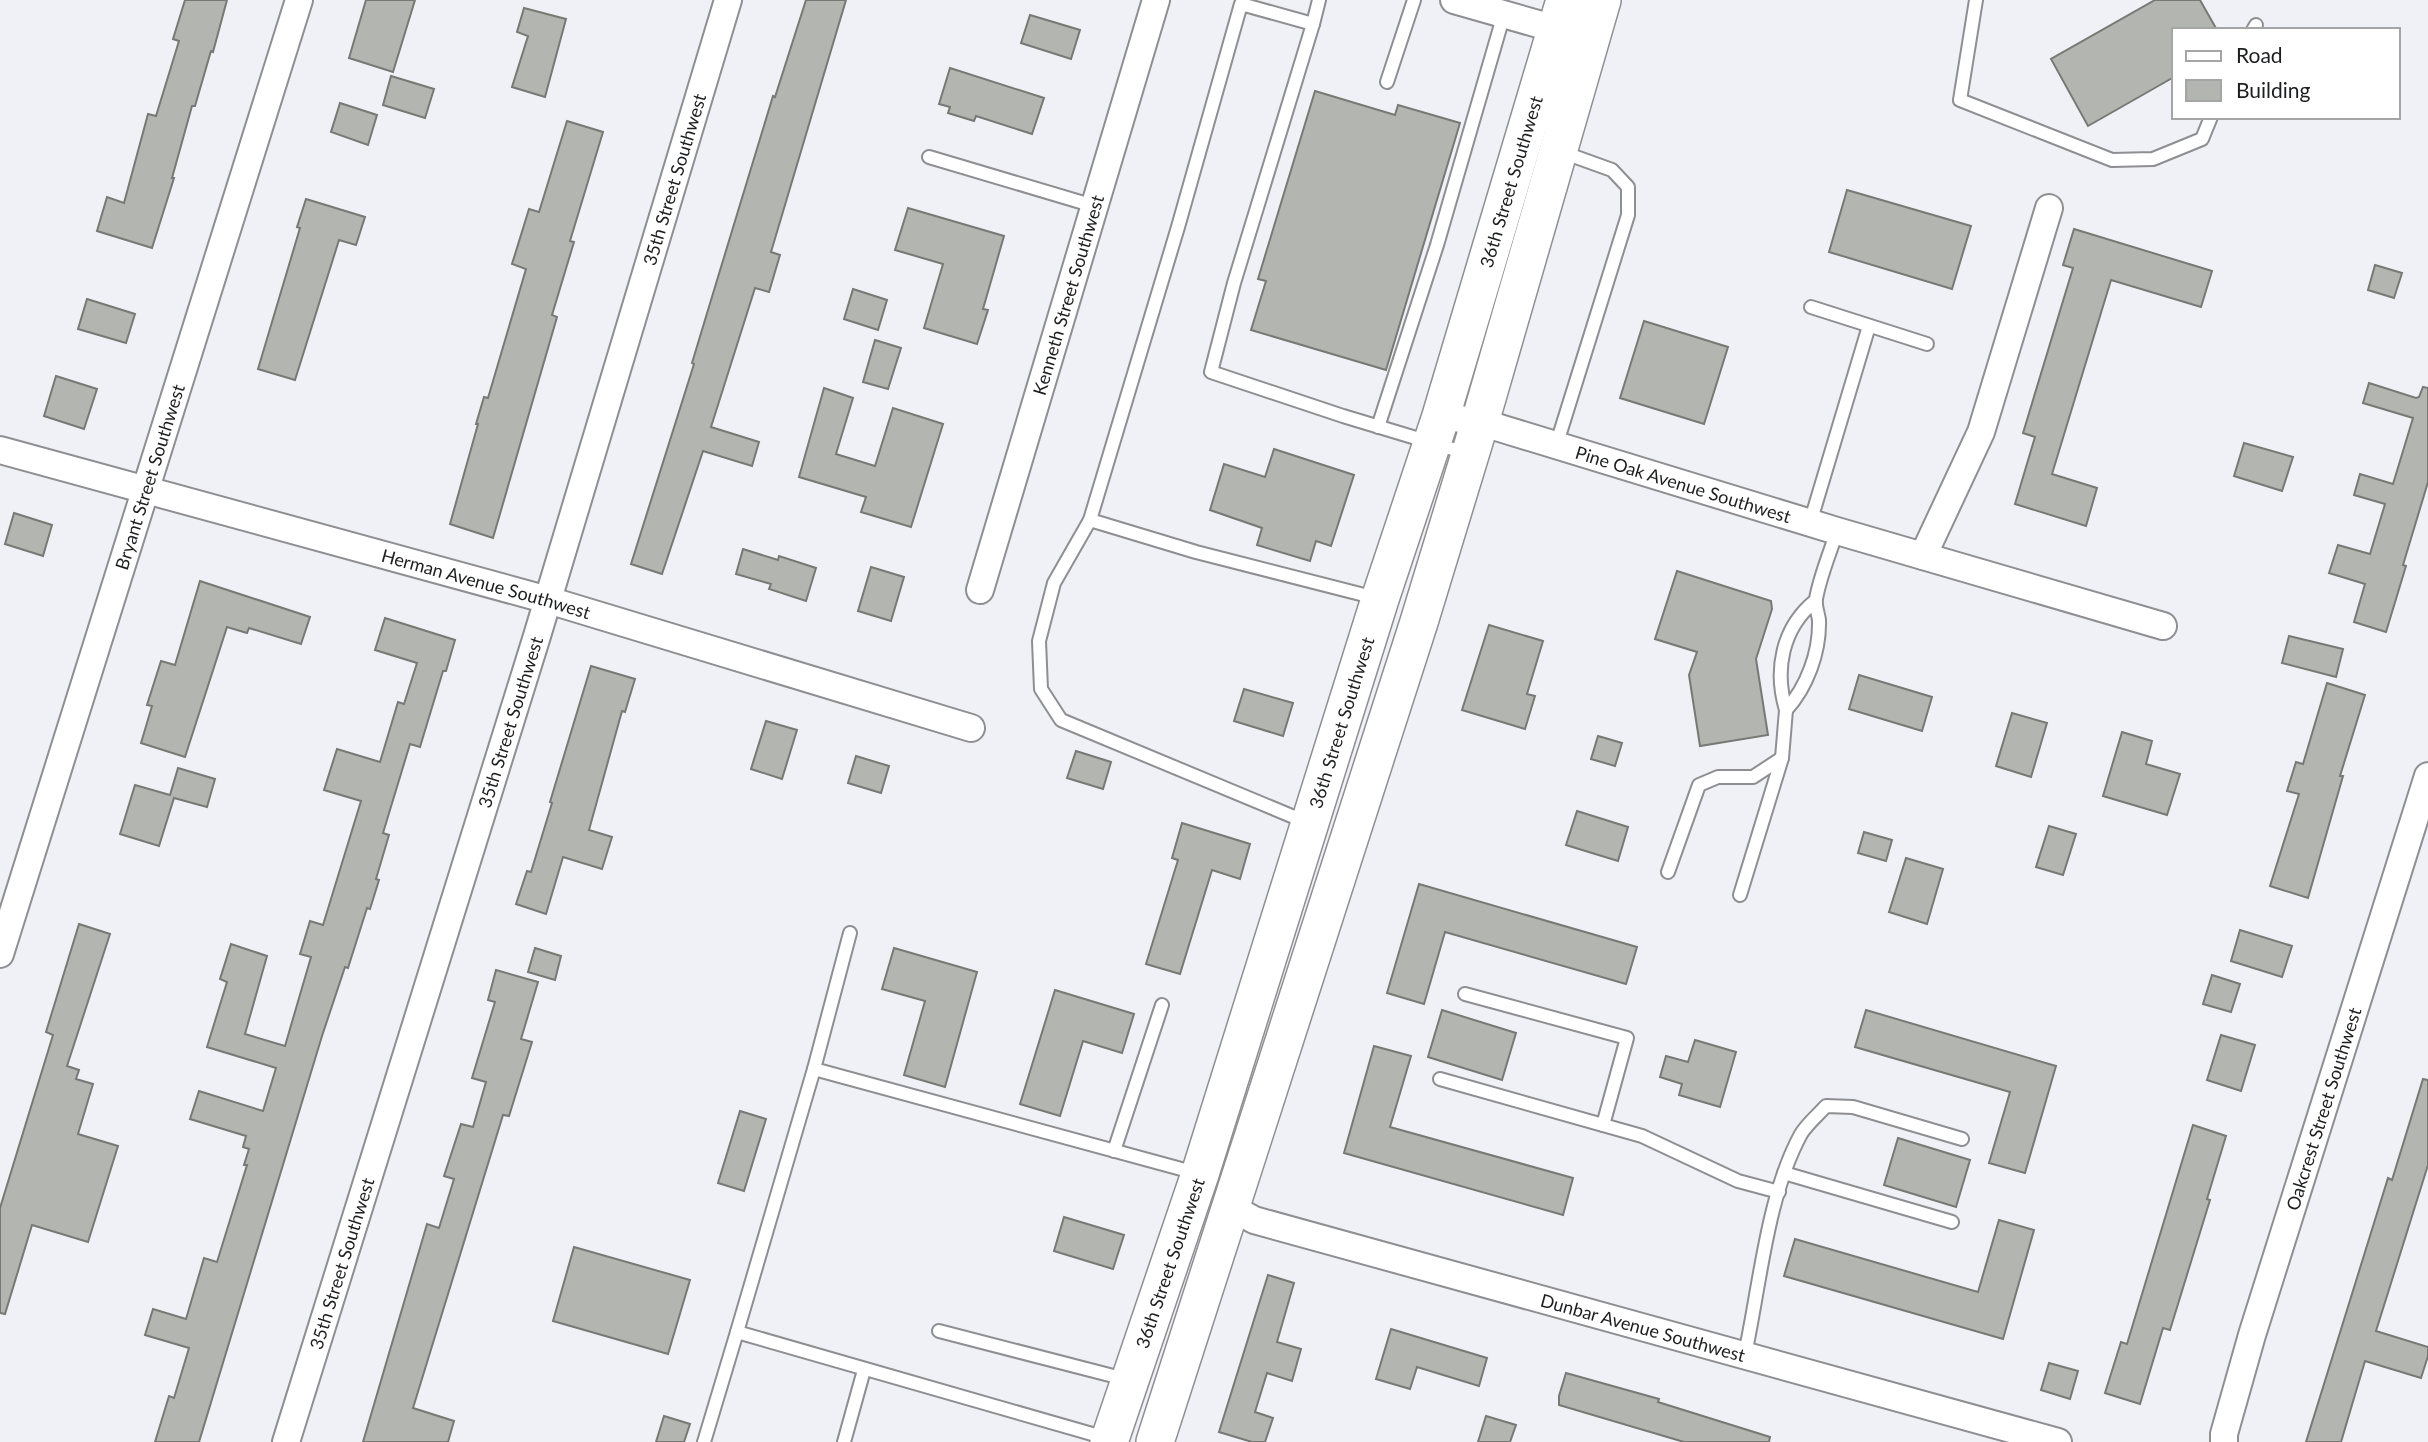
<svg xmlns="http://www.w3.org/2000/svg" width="2428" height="1442" viewBox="0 0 2428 1442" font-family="Lato,sans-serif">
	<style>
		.building { fill: #b3b5b0; stroke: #787975; stroke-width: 2 }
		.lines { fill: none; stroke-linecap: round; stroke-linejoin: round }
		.lane-casing { stroke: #8e8e93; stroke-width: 16 }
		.street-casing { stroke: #8e8e93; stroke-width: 30 }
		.secondary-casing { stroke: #8e8e93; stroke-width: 40 }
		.lane { stroke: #fff; stroke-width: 12 }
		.street { stroke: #fff; stroke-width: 26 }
		.secondary { stroke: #fff; stroke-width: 37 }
		.labels { text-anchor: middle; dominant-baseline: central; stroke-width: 5; stroke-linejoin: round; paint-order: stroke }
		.street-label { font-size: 18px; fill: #1d1e20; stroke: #fff }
	</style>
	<rect width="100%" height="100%" fill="#f0f1f6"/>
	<g class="building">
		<path d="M185 0H227L213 52 211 51 195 106H192L172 178H174L152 248 97 231 107 197 124 203 148 114 156 116 179 41 173 39Z"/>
		<path d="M366 0H415L393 72 349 58Z"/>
		<path d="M806 0H846L771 252 780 255 769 292 755 288 711 427 759 442 752 466 703 451 662 574 631 564 694 364 692 363 718 277 773 96 775 97Z"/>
		<path d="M2155 0H2200L2217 30H2174V77L2088 126 2051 59Z"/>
		<path d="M524 8 566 19 545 97 512 87 528 36 517 32Z"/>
		<path d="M1030 15 1080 30 1071 59 1021 43Z"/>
		<path d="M950 68 1044 98 1032 134 976 116 974 121 948 113 950 107 939 104Z"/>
		<path d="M391 76 434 89 425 118 383 105Z"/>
		<path d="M1315 91 1395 115 1398 105 1460 123 1386 370 1251 330 1266 281 1258 279Z"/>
		<path d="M340 103 377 115 368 145 331 132Z"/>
		<path d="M567 121 603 132 570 241 574 242 552 315 557 317 493 538 450 524 478 424H476L484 397 488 398 526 269 512 264 529 209 539 212Z"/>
		<path d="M1847 190 1971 226 1952 289 1829 252Z"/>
		<path d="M306 199 365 217 356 245 339 240 295 380 258 369 300 228 297 227Z"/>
		<path d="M908 208 1004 236 983 309 988 310 977 344 924 328 943 264 895 250Z"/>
		<path d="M2074 229 2212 271 2201 307 2111 280 2052 474 2097 488 2086 526 2015 504 2035 437 2023 433 2073 268 2063 265Z"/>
		<path d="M2375 265 2402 273 2394 298 2368 290Z"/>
		<path d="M853 289 887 300 878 330 844 319Z"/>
		<path d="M87 299 135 314 126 343 78 329Z"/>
		<path d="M1644 321 1728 347 1704 424 1620 398Z"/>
		<path d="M875 340 901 348 888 389 863 382Z"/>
		<path d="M56 376 97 389 84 429 44 416Z"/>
		<path d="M2369 383 2416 398 2419 397 2423 387 2428 388V482L2403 565 2406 566 2386 632 2354 622 2365 584 2329 573 2338 545 2370 554 2385 504 2354 495 2360 474 2393 484 2413 418 2363 403Z"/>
		<path d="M824 388 853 398 836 454 875 466 893 408 943 424 911 527 861 512 866 497 799 477Z"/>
		<path d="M2244 443 2293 457 2282 491 2234 476Z"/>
		<path d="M1274 449 1354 475 1331 546 1316 541 1310 561 1257 545 1262 528 1210 510 1224 464 1265 477Z"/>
		<path d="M14 513 52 525 43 556 5 544Z"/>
		<path d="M743 549 778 560 779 556 816 568 806 601 769 589 771 584 736 574Z"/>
		<path d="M871 567 904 577 891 621 858 611Z"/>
		<path d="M1677 571 1771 601 1772 609 1756 659 1768 735 1700 746 1689 675 1697 652 1655 639Z"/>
		<path d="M200 581 310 617 301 644 249 628 247 633 227 627 185 757 141 743 152 706 147 705 161 661 175 665Z"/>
		<path d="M385 618 455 640 446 671H443L420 747 410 744 383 833 389 835 376 879 379 880 370 909 367 908 348 968 345 967 322 1036 199 1442H155L169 1396 174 1398 189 1348 145 1335 153 1309 186 1319 204 1258 217 1262 247 1165H244L249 1149 243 1147 246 1136 190 1119 199 1091 263 1111 276 1068 207 1047 227 982 220 979 231 944 267 956 245 1034 285 1046 311 957 300 954 310 921 323 925 361 801 324 790 337 749 380 762 398 702 404 704 417 663 375 650Z"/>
		<path d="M1489 625 1543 641 1527 694 1535 696 1525 729 1462 710Z"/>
		<path d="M2289 636 2343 649 2336 677 2282 663Z"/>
		<path d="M591 666 635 679 625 712 622 711 589 830 612 837 602 869 563 857 546 914 516 904 527 871 531 872 552 803 550 802Z"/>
		<path d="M1859 675 1932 697 1922 731 1849 709Z"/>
		<path d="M2327 683 2365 695 2340 776H2343L2308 898 2270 886 2299 794 2287 791 2296 762 2303 764Z"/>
		<path d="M1244 689 1293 703 1283 736 1234 721Z"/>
		<path d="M2012 713 2047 723 2031 777 1996 766Z"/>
		<path d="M766 721 797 730 782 779 751 769Z"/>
		<path d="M2122 732 2152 741 2146 764 2180 774 2167 815 2103 796Z"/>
		<path d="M1598 736 1622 743 1615 766 1591 759Z"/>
		<path d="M1076 751 1111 762 1103 789 1067 778Z"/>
		<path d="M856 756 889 766 881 793 848 783Z"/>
		<path d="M178 768 215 779 207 807 174 798 159 846 120 834 135 785 170 795Z"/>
		<path d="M1577 811 1628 827 1618 861 1566 845Z"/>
		<path d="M1182 823 1250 844 1240 879 1212 870 1180 974 1146 964 1178 860 1172 858Z"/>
		<path d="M2049 826 2076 834 2063 875 2036 867Z"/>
		<path d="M1864 832 1892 840 1886 861 1858 853Z"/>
		<path d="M1906 858 1943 869 1927 924 1889 912Z"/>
		<path d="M1419 884 1637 947 1626 984 1445 932 1424 1004 1387 993Z"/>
		<path d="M79 924 110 934 67 1066 79 1070 76 1079 93 1084 78 1134 118 1146 88 1242 32 1225 5 1314 0 1313V1208L53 1035 46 1032Z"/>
		<path d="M2240 930 2292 946 2282 977 2231 961Z"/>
		<path d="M535 948 561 956 555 980 528 972Z"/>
		<path d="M894 948 977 972 945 1087 904 1075 925 1001 882 989Z"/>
		<path d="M496 970 538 982 521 1039 532 1042 509 1116 503 1115 413 1408 454 1421 448 1442H363L427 1224 439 1228 454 1179 444 1176 461 1124 473 1127 486 1082 472 1078 495 1002 488 1000Z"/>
		<path d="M2212 975 2240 984 2231 1012 2203 1004Z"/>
		<path d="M1055 990 1134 1014 1122 1053 1083 1041 1060 1116 1020 1104Z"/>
		<path d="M1442 1010 1516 1033 1502 1080 1428 1057Z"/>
		<path d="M1866 1010 2056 1066 2025 1173 1989 1163 2010 1092 1855 1047Z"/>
		<path d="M2221 1035 2255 1045 2241 1091 2207 1080Z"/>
		<path d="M1695 1040 1736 1052 1720 1107 1679 1095 1682 1084 1660 1077 1666 1056 1688 1062Z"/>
		<path d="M1374 1046 1411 1056 1390 1127 1573 1178 1563 1215 1344 1153Z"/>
		<path d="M2423 1079 2428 1080V1165L2376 1331 2428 1347V1356L2421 1378 2365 1361 2341 1442H2306L2388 1178 2392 1180Z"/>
		<path d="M740 1111 766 1119 744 1191 718 1183Z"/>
		<path d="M2193 1125 2226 1136 2207 1199 2210 1200 2170 1330 2163 1328 2140 1404 2105 1393 2121 1342 2127 1344Z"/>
		<path d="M1898 1138 1970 1160 1956 1207 1884 1185Z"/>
		<path d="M1064 1217 1124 1235 1113 1269 1054 1251Z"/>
		<path d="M1999 1220 2034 1230 2003 1339 1784 1276 1795 1239 1978 1292Z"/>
		<path d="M574 1247 690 1280 668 1354 553 1321Z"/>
		<path d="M1268 1275 1294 1283 1277 1342 1301 1349 1292 1381 1267 1373 1255 1412 1273 1418 1265 1442H1252L1219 1432Z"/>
		<path d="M1391 1329 1487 1358 1479 1386 1417 1367 1410 1389 1376 1379Z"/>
		<path d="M2049 1363 2078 1371 2070 1399 2041 1390Z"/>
		<path d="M1566 1373 1659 1399 1658 1402 1770 1437 1769 1442H1684L1559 1405V1396Z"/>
		<path d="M664 1416 690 1424 684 1442H656Z"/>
		<path d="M1486 1416 1516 1425 1510 1442H1478Z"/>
	</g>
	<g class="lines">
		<defs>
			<g id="lane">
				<path d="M1319 0 1313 24 1241 4 1178 227 1090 520 1196 552 1376 598"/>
				<path d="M1976 0 1960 100 2112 160 2153 159 2202 139 2211 117"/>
				<path d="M1313 24 1234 283 1211 372 1343 416 1469 454"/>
				<path d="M2253 30 2256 25"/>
				<path d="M1387 82 1414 0"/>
				<path d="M929 157 1094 206"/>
				<path d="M1811 307 1927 344"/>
				<path d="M1378 427 1437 245 1504 14"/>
				<path d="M1556 446 1628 215V187L1612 170 1562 152"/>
				<path d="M1090 520 1054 583 1039 641 1041 689 1061 720 1306 822"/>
				<path d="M1810 523 1869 326"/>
				<path d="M1815 601C1782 628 1774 670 1786 710 1807 687 1820 652 1819 620 1818 613 1815 606 1816 599 1820 576 1830 553 1837 531"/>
				<path d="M1668 872 1699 785 1718 777H1753L1782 758"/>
				<path d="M1740 895 1782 758 1786 710"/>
				<path d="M850 933 814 1069 1196 1173"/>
				<path d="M1465 994 1627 1038 1603 1125"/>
				<path d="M1440 1079 1642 1136 1738 1181 1779 1192"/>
				<path d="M1114 1151 1162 1005"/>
				<path d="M1784 1173 1952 1222"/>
				<path d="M939 1331 1125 1379"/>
				<path d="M737 1332 814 1069"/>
				<path d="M1745 1354C1760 1285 1767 1196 1801 1134 1807 1124 1818 1115 1826 1106L1853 1107 1962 1139"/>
				<path d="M704 1442 737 1332 1106 1438"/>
				<path d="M844 1442 864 1370"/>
			</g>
			<g id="street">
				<path d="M1454 0 1573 34"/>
				<path id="s1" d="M1441 416 1480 422 1837 531 2163 626"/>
				<path id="s2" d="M0 450 548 600 971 728"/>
				<path d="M1923 556 1981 432 2049 208"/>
				<path id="s3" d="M980 590 1156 0"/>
				<path id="s4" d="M0 954 299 0"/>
				<path id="s5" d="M1231 1207 1254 1220 2058 1442"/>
				<path id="s6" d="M286 1442 537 636 728 0"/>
				<path id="s7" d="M2224 1442V1434L2252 1335 2428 776"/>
			</g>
			<g id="secondary">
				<path id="s8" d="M1109 1442 1200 1174 1380 599 1441 416 1565 0"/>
				<path d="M1155 1442 1419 622 1480 422 1602 0"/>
			</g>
		</defs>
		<use href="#lane" class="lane-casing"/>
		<use href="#street" class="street-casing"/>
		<use href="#secondary" class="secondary-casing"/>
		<use href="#lane" class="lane"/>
		<use href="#street" class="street"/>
		<use href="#secondary" class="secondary"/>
	</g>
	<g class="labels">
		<g class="street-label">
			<text stroke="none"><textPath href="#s6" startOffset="1321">35th Street Southwest</textPath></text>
			<text stroke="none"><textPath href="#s8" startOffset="1323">36th Street Southwest</textPath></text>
			<text stroke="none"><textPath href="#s3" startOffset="308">Kenneth Street Southwest</textPath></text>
			<text stroke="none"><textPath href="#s4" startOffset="500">Bryant Street Southwest</textPath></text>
			<text stroke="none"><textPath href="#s1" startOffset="252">Pine Oak Avenue Southwest</textPath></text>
			<text stroke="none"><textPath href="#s2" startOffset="504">Herman Avenue Southwest</textPath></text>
			<text stroke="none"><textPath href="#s6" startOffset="754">35th Street Southwest</textPath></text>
			<text stroke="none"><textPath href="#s8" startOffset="756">36th Street Southwest</textPath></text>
			<text stroke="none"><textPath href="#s7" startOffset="348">Oakcrest Street Southwest</textPath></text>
			<text stroke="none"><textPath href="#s6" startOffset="187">35th Street Southwest</textPath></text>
			<text stroke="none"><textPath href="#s8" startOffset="189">36th Street Southwest</textPath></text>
			<text stroke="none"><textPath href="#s5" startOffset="430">Dunbar Avenue Southwest</textPath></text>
		</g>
	</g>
	<rect x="2172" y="28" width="228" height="91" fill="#ffffff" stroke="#a5a5a6" stroke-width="2"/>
	<rect x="2186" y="51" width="35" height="10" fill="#ffffff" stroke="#a5a5a6" stroke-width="2"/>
	<text x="2236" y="63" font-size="21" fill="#1d1e20">Road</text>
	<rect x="2186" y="80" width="35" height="21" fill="#b3b5b0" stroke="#a5a5a6" stroke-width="2"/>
	<text x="2236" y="98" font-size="21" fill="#1d1e20">Building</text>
</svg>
